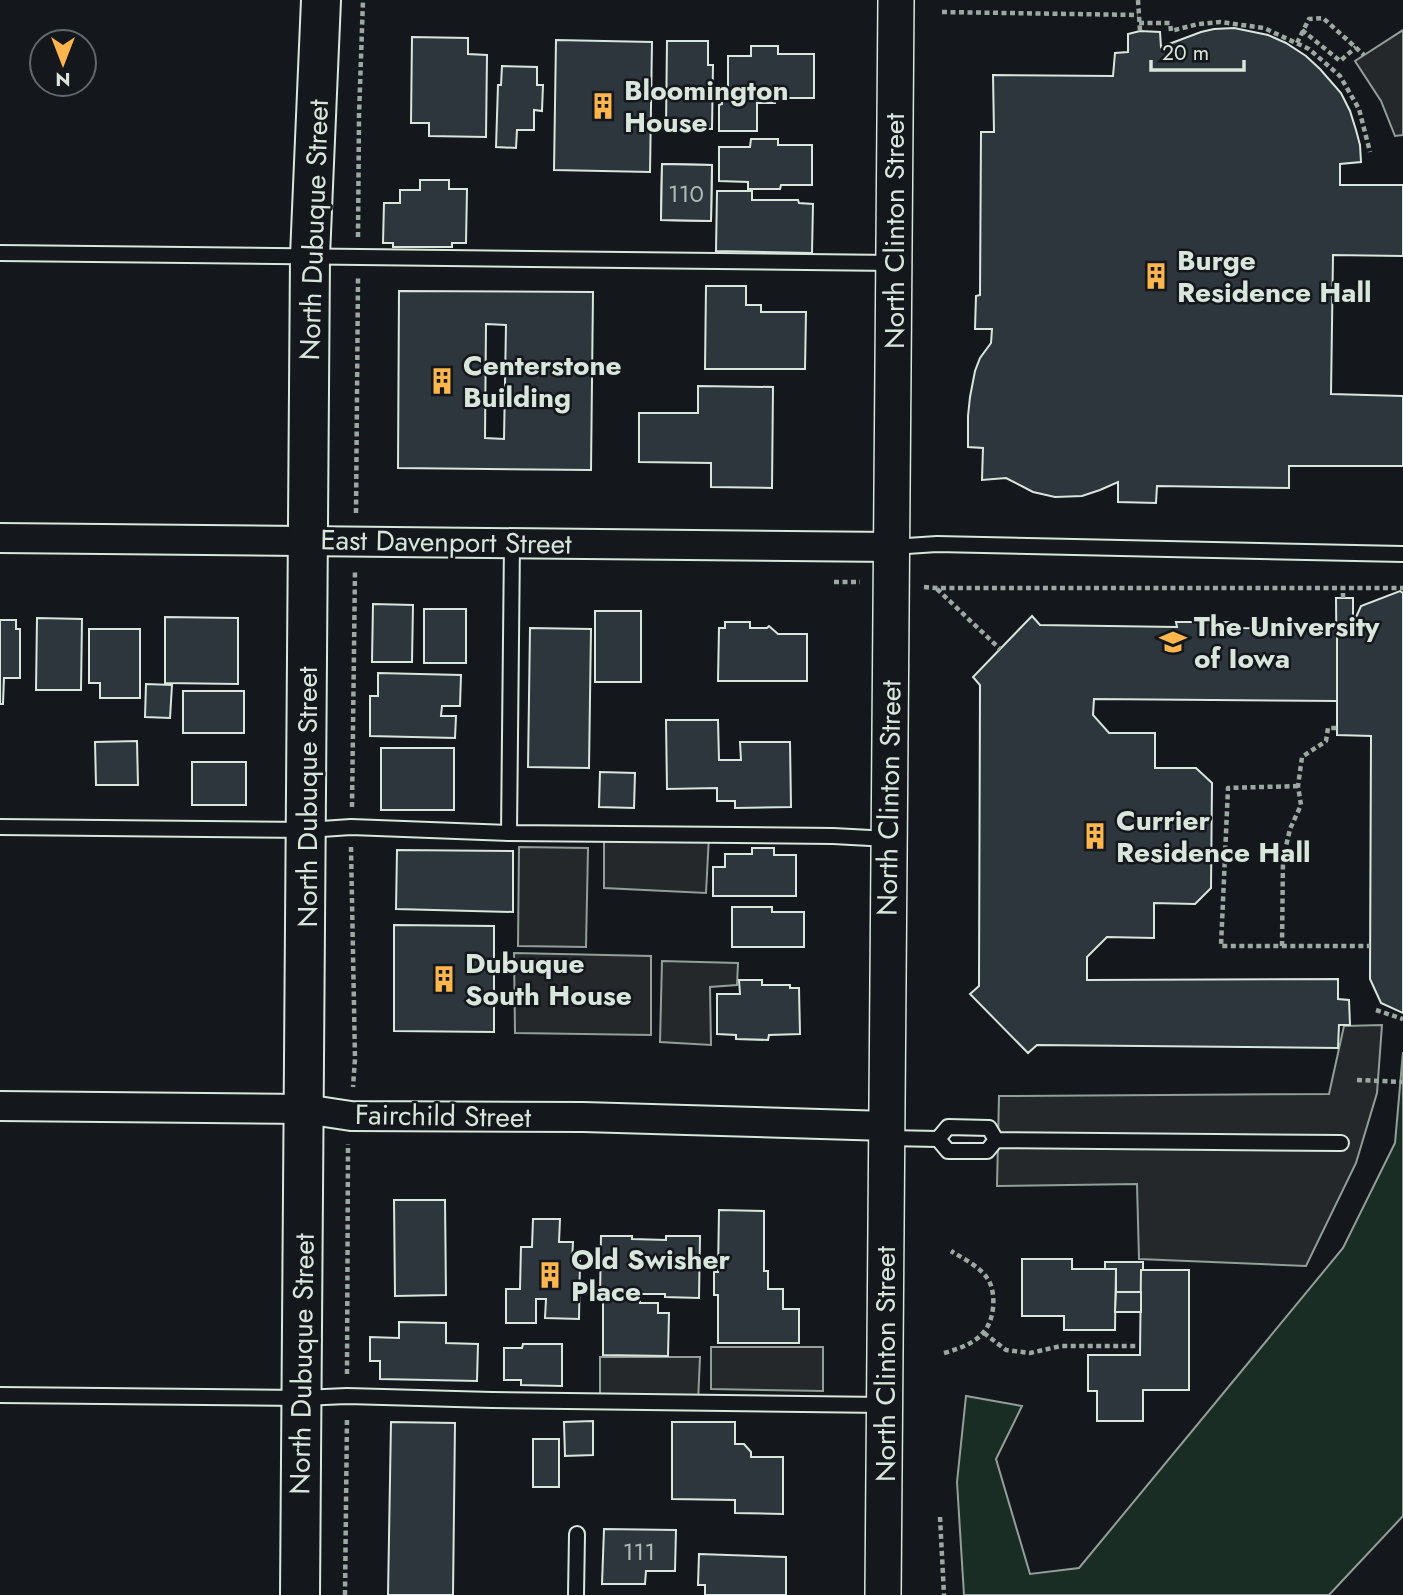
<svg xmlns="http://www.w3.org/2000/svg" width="1403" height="1595" viewBox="0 0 1403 1595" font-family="Jost,sans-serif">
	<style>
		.green { fill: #1a2d24; stroke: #939e99; stroke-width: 2 }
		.parking { fill: #24282b; stroke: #939e99; stroke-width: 2 }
		.building { fill: #2c363c; stroke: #d8e6dc; stroke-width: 2; fill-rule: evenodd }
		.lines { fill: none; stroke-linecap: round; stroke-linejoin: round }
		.service-casing { stroke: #d8e6dc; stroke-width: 18 }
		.minor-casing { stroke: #d8e6dc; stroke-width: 32 }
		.tertiary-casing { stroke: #d8e6dc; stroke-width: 38 }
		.secondary-casing { stroke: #d8e6dc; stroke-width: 42 }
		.path { stroke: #9da8a2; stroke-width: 4.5; stroke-dasharray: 5 3.5; stroke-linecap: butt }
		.service { stroke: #14181c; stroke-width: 14 }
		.minor { stroke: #14181c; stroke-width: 28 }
		.tertiary { stroke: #14181c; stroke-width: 35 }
		.secondary { stroke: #14181c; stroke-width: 38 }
		.labels { text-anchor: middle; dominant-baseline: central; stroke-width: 5; stroke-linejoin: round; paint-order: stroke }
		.number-label { font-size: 24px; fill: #adbab4 }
		.poi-label { font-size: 28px; font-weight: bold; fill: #d8e6dc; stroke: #14181c; text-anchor: start }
		.street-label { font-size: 28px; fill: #d8e6dc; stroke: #14181c }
	</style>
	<rect width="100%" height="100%" fill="#14181c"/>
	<path class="green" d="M1403 1052V1516L1329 1595H964L957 1482 966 1396 1022 1406 996 1459 1030 1574 1079 1568 1343 1248 1395 1143Z"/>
	<g class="parking">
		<path d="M1403 30V135L1395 136 1381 101 1355 61Z"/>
		<path d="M604 834 709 835 706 893 604 888Z"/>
		<path d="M519 847 588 848 586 947 518 946Z"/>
		<path d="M514 953 651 956V1035L515 1033Z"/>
		<path d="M662 961 738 963 737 985 710 987 711 1045 660 1042Z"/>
		<path d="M1382 1025 1377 1093 1356 1163 1306 1266 1139 1259 1137 1184 997 1186 999 1096 1329 1094 1344 1026Z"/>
		<path d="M711 1347H823V1391L711 1389Z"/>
		<path d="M600 1357H700L698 1402 600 1401Z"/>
	</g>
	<g class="building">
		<path d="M1234 28 1268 35 1286 43 1306 56 1320 69 1341 93 1350 111 1356 130 1360 145 1361 162 1340 164V185H1403V256L1333 255 1331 394 1403 396V466H1289V488L1157 486 1156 503 1118 502V482L1100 490 1082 496 1055 497 1033 492 1006 478 982 480 983 448 968 447V416L970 397 975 371 980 358 991 343 992 329H975L976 296 980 295 981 132H994L993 75 1113 76 1115 53 1128 52V34L1140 31 1160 32 1161 47 1201 32 1214 29Z"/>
		<path d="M412 37 468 38V54L487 55 486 137 429 136V123H411Z"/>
		<path d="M556 40 652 42 650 172 554 170Z"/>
		<path d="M667 41H708V65H713L712 129 666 128Z"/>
		<path d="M751 46H778V54H814V98H775V103H757V131H719V105L722 104V87H728V56H751Z"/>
		<path d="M502 66 537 67V85H543L542 111 534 110V130H517L516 148 496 147 498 85H501Z"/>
		<path d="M751 139H778V145H812V185H781L780 189H748V182L719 181V147H750Z"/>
		<path d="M662 164 712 165 711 221 661 220Z"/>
		<path d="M662 164 712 165 711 221 661 220Z"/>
		<path d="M420 180H449V189H467L466 243H452V247H393V243H383L384 203H400V190H420Z"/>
		<path d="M717 191H752V200H798L799 203 813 204 812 253 716 251Z"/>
		<path d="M706 286H746V305H761V312H806L805 369H705Z"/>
		<path d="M399 291 593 292 591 470 398 468ZM486 324 506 325 504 439 485 438Z"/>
		<path d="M698 386 773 387 772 488 711 487V463L639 462V413H698Z"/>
		<path d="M1400 591 1403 593V1013L1381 1003 1370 979 1371 736 1337 735V701L1336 598H1353V624L1361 606Z"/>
		<path d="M373 604 413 605 412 662H372Z"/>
		<rect x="424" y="609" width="42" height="54"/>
		<rect x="595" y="611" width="46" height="71"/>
		<path d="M1032 616 1040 625 1177 627 1176 622H1237V628L1337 629V701L1094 699 1093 715 1109 733H1155V768H1196L1212 783 1211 888 1195 904 1154 903V938L1107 937 1087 957V980L1338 979V999L1349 1000 1350 1025H1339L1338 1048 1037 1045 1028 1053 970 994 979 986 980 685 973 677Z"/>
		<path d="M165 617 238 618V684L165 683Z"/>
		<path d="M37 618 82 619 81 690H36Z"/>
		<path d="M0 620H16V629H20V678H4L3 704H0Z"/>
		<path d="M725 622H750V628H767L769 626 778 634H807V681H718L719 628H725Z"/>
		<path d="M530 628 591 629 589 768 528 767Z"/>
		<path d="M89 629H140V698H100V683H89Z"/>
		<path d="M378 673 461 675 460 706H442L441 716H456L455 738 370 736V696H378Z"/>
		<path d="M146 684 172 685 170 718 145 717Z"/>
		<rect x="183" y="691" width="61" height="42"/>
		<path d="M666 720H718L719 760H741L740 742H790L791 807 735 808V801H717V788L667 789Z"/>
		<path d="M137 741 138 785H96L95 742Z"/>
		<rect x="381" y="748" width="73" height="62"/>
		<rect x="192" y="762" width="54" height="43"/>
		<path d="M600 772 635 773 634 808 599 807Z"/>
		<path d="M752 848H774V855H796V896H713V867H725V854H752Z"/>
		<path d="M397 850 513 851V912L396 909Z"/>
		<path d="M732 907H772V912H804V947H732Z"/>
		<path d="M394 925 494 926V1032L394 1031Z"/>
		<path d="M739 980H762V985H790V988H799L800 1034 769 1035 768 1040 736 1039V1035L717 1034V994H740Z"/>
		<path d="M394 1200H445L446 1295 395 1296Z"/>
		<path d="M719 1210 764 1211V1271H768V1289H783V1309H799V1343H718V1295H714V1272H718Z"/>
		<path d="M533 1219H560L559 1242H573L572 1261H580L579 1319 545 1318 546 1299H536V1323H506V1289H520L521 1247H532Z"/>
		<path d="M601 1236H632V1239L666 1240V1236H700L699 1298 665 1297V1294H640V1303H658V1313H669L668 1356 603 1355V1298H600Z"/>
		<path d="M1022 1259H1072V1269H1116L1115 1330H1064V1316H1022Z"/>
		<path d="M1105 1262H1143V1270H1141V1292H1116V1269H1105Z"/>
		<path d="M1141 1270H1189V1390H1143V1421H1097V1391H1088V1355H1140Z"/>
		<path d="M1116 1292H1141V1312H1115Z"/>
		<path d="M399 1322 446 1323V1343L478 1344 477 1381 380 1379V1361H370V1337L399 1338Z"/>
		<path d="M523 1344H562V1386L521 1385V1380H504V1348H522Z"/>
		<path d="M593 1421V1455L565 1456 564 1422Z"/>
		<path d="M391 1422 455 1423 453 1595H388Z"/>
		<path d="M672 1422H735V1444H744L751 1452V1457H783V1514L735 1513V1500L672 1499Z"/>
		<rect x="533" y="1439" width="26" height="48"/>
		<path d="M604 1529 676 1530 675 1571H646L645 1584H602Z"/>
		<path d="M699 1554 786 1557V1595H705V1585H698Z"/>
	</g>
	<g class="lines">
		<defs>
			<g id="service">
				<path d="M0 253 894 263"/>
				<path d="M892 547 937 544 1403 554"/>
				<path d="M0 827 307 830 351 827 509 833 833 836 889 839"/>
				<path d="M509 833 512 543"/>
				<path d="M887 1138 938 1139"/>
				<path d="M996 1140 989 1128 948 1127 938 1139 948 1151H987L996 1140 1341 1143"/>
				<path d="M0 1395 302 1398 347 1396 492 1400 884 1405"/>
				<path d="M576 1595 577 1534"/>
			</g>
			<g id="minor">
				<path d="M0 538 892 547"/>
				<path d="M0 1106 305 1109 351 1116 583 1117 887 1126"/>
			</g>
			<path id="tertiary" d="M883 1595 896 0"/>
			<path id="secondary" d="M300 1595 310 256 321 0"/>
		</defs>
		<use href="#service" class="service-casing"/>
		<use href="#minor" class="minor-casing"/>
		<use href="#tertiary" class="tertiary-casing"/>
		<use href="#secondary" class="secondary-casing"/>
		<g class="path">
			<path d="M1138 0 1140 31"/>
			<path d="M942 12 1138 15"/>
			<path d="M1139 23H1170L1171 31 1198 24 1220 22 1264 28 1309 49 1340 76 1359 109 1370 152"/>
			<path d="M1302 30 1340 61 1356 47"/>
			<path d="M1297 43 1309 19 1323 18 1364 55"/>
			<path d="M358 237 359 116 363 0"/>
			<path d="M356 513 358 277"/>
			<path d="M834 582H860"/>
			<path d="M924 587 937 588H1403"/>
			<path d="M937 589 1000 649"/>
			<path d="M1343 598V588"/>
			<path d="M1298 786 1228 788 1221 946H1370"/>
			<path d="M352 807 355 571"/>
			<path d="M351 847 355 1059 353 1087"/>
			<path d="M1282 946 1283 859 1290 829 1301 805 1298 786 1302 757 1326 741 1328 728H1337"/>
			<path d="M1376 1010 1403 1019"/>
			<path d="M1357 1080 1403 1082"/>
			<path d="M984 1333 1006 1350 1030 1353 1061 1346H1138"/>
			<path d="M944 1353C969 1346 990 1337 993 1308 994 1300 993 1288 989 1281 981 1267 964 1259 951 1251"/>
			<path d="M347 1374 348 1144"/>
			<path d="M940 1517 944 1595"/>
			<path d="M345 1595 347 1417"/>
		</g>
		<use href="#service" class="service"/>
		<use href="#minor" class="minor"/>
		<use href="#tertiary" class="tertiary"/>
		<use href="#secondary" class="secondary"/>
	</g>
	<defs>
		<symbol id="building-bare" viewBox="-9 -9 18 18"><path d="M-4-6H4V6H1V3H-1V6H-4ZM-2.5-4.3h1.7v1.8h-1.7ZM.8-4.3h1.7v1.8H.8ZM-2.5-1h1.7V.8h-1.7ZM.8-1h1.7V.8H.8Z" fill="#ffb74d" stroke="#14181c" stroke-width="2.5" paint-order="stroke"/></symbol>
		<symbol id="university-bare" viewBox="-9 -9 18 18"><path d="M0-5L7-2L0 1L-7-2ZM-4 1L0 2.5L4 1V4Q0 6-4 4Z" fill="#ffb74d" stroke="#14181c" stroke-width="2.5" paint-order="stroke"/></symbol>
	</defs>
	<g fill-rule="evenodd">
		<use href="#building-bare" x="584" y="87" width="38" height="38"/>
		<use href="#building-bare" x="1137" y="257" width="38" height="38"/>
		<use href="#building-bare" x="423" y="362" width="38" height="38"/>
		<use href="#university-bare" x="1154" y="623" width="38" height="38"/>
		<use href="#building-bare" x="1076" y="817" width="38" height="38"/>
		<use href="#building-bare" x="425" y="960" width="38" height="38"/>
		<use href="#building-bare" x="531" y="1256" width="38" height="38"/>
	</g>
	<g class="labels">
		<g class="number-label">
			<text x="686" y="193">110</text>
			<text x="639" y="1551">111</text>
		</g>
		<g class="poi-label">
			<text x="624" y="90">Bloomington<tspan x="624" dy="32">House</tspan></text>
			<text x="1177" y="260">Burge<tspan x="1177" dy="32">Residence Hall</tspan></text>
			<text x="463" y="365">Centerstone<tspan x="463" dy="32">Building</tspan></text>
			<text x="1194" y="626">The University<tspan x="1194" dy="32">of Iowa</tspan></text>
			<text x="1116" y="820">Currier<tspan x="1116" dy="32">Residence Hall</tspan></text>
			<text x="465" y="963">Dubuque<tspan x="465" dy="32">South House</tspan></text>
			<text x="571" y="1259">Old Swisher<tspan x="571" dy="32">Place</tspan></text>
		</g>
		<g class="street-label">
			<text transform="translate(314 230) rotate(-88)">North Dubuque Street</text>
			<text transform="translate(894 231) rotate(-90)">North Clinton Street</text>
			<text transform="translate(446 542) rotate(1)">East Davenport Street</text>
			<text transform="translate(307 797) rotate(-90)">North Dubuque Street</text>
			<text transform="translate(889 798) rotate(-89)">North Clinton Street</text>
			<text transform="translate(443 1116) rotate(1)">Fairchild Street</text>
			<text transform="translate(302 1364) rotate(-89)">North Dubuque Street</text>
			<text transform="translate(885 1364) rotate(-90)">North Clinton Street</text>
		</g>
	</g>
	<g transform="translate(63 63) rotate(180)"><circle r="33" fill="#14181c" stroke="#626a69" stroke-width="2"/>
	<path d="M0-5L12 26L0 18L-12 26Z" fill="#ffb74d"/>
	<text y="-10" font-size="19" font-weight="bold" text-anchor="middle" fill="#d8e6dc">N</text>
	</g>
	<path d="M1151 60v10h93v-10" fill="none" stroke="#d8e6dc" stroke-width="3.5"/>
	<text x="1162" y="60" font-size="21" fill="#d8e6dc" stroke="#14181c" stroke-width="5" paint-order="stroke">20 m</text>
</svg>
